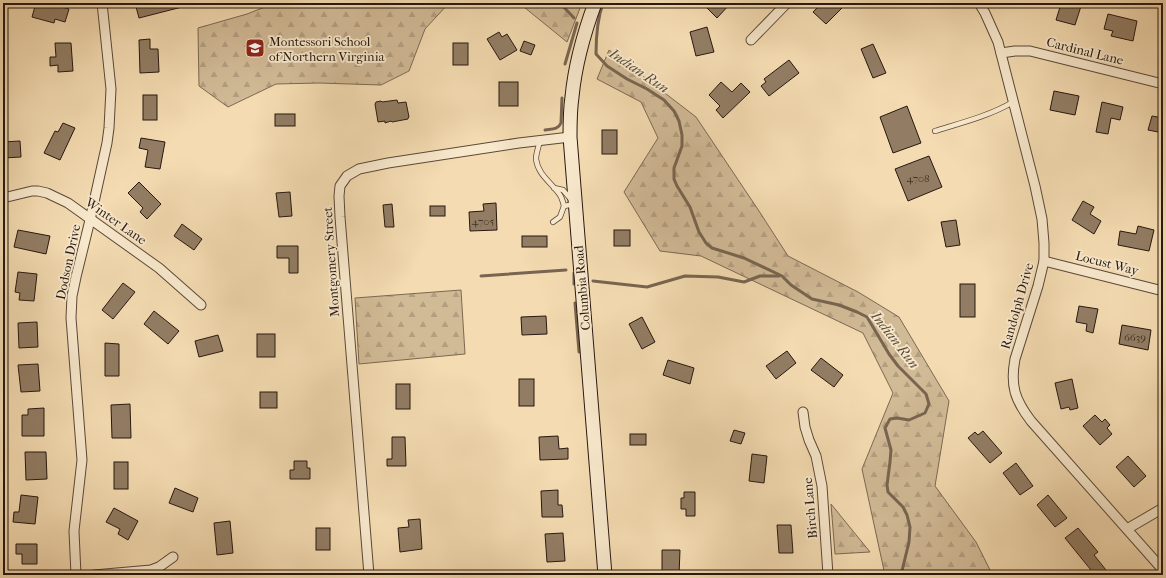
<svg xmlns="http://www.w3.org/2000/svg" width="1166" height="578" viewBox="0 0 1166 578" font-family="'IM FELL French Canon',serif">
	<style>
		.forest { fill: url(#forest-firs); stroke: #7c6953 }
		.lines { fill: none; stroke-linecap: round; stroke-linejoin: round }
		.stream { stroke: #786550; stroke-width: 3 }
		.building { fill: #927d64; stroke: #271810 }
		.lane-casing { stroke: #5a4938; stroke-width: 6 }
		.street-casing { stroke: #5a4938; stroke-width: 11 }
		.secondary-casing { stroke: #271810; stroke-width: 15 }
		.lane { stroke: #f8e8cc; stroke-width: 4.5 }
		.street { stroke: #f8e8cc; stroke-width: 9 }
		.secondary { stroke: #f8e8cc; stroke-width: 13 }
		.labels { text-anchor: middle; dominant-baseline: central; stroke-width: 3.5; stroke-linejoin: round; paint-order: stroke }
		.number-label { font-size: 11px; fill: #423125 }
		.poi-label { font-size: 13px; fill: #271810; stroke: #f8e8cc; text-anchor: start }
		.street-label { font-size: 13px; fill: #271810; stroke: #f8e8cc }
		.water-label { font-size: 14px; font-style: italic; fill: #5d4c3a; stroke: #f8e8cc }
	</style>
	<defs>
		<pattern id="forest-firs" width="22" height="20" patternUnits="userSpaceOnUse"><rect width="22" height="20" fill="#d1ba96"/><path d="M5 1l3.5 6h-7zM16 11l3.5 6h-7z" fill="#b39f80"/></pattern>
	</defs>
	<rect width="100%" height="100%" fill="#f4dbb1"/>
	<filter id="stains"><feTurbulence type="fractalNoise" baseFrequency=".005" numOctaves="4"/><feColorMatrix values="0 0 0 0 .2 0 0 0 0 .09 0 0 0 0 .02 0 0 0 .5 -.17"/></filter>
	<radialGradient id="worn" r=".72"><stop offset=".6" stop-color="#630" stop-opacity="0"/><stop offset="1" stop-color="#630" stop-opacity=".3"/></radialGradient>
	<g class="forest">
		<path d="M275 3H449L425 29 409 71 381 85 319 83 276 84 228 107 199 86 198 28 247 14Z"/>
		<path d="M519 3H582L567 42Z"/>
		<path d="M609 50 696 117 759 211 788 256 858 292 899 317 949 401 935 486 976 542 990 570 996 575H885L862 469 893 393 863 333 701 256 660 251 624 192 658 138 641 102 597 79Z"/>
		<path d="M461 290 465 354 359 364 355 298Z"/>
		<path d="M831 504 870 552 835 554Z"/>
	</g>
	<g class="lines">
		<g class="stream">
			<path d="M560 3 574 18"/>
			<path d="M603 3C597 20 596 36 596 54L607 66 627 79 647 89 664 100 674 111 679 121 682 135V146L674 168V179L677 186 690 207 695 221 699 232 706 243 712 248 744 258 782 276 791 285 812 299 839 305 857 312 867 317 873 327 889 354 898 366 926 394 929 404 925 413 909 420 897 418 890 419 885 428 891 450 890 462 887 485 888 492 903 507 907 515 910 527 909 542 901 575"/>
			<path d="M565 64 577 23"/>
			<path d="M545 130C552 129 558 130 561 123L562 98"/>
			<path d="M574 273V284"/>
			<path d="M481 276 566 270"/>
			<path d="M593 281 647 287 685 276 718 277 744 282 760 276H779"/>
			<path d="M575 303 579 352"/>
		</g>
	</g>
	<g class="building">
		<path d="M36 3H47L69 9 65 22 55 19 54 23 32 17Z"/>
		<path d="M135 3H185L186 6 139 18Z"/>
		<path d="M702 3H731L717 18Z"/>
		<path d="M822 3H847L826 24 813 12Z"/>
		<path d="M1073 3H1082L1075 25 1056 20 1061 4 1072 7Z"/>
		<path d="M1108 14 1137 21 1133 41 1111 36 1113 31 1104 29Z"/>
		<path d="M707 27 714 52 696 56 690 32Z"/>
		<path d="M499 32 502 37 507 34 517 50 500 60 487 39Z"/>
		<path d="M150 39V49H158L159 72 140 73 139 40Z"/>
		<path d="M524 41 535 45 531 55 520 51Z"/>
		<path d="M55 43H71L73 71 58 72V65L50 66V57H56Z"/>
		<rect x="453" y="43" width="15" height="22"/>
		<path d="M873 44 886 73 873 78 861 49Z"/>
		<path d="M789 60 799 73 769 96 761 86 766 82 764 79Z"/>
		<rect x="499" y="82" width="19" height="24"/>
		<path d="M721 82 732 92 741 83 750 92 723 118 716 110 720 106 709 95Z"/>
		<path d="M1054 91 1079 96 1075 115 1050 110Z"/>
		<rect x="143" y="95" width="14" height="25"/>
		<path d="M397 100 398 103 406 102 409 117 408 118V119L392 122 391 121 385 123V121L378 122 375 104 376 102 381 101 382 102Z"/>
		<path d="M1102 102 1123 107 1120 120 1111 118 1108 134 1096 132Z"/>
		<path d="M907 106 921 143 893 153 880 117Z"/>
		<rect x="275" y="114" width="20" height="12"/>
		<path d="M1152 116 1163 118V133L1148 130Z"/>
		<path d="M63 123 75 128 60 160 44 153 55 131 58 132Z"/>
		<rect x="602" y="130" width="15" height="24"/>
		<path d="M141 138 165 142 160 169 145 167 148 150 139 148Z"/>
		<path d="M20 141 21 157 3 158V142Z"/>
		<path d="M929 156 942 187 908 201 895 169Z"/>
		<path d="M139 182 161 204 147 219 140 212 143 208 128 193Z"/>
		<path d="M290 192 292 216 279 217 276 193Z"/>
		<path d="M1083 201 1094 207 1090 214 1101 221 1094 234 1072 220Z"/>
		<path d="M496 203 497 230 470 231 469 212 484 211 483 204Z"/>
		<path d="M392 204 394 227H385L383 205Z"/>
		<rect x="430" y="206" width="15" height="10"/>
		<path d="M956 220 960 245 946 247 941 222Z"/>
		<path d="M182 224 202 239 194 250 174 236Z"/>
		<path d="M1138 226 1154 230 1149 251 1118 245 1120 231 1136 234Z"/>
		<path d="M18 230 50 236 46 254 14 247Z"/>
		<rect x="614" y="230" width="16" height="16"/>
		<rect x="522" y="236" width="25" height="11"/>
		<path d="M277 246H298V273H289V258H277Z"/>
		<path d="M18 272 37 274 34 301 19 300 20 293 15 292Z"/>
		<path d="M123 283 135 292 113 319 102 310Z"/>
		<rect x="960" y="284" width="15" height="33"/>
		<path d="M1079 306 1098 309 1093 333 1086 331 1087 324 1076 322Z"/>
		<path d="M154 311 179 331 168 344 144 324Z"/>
		<path d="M546 316 547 334 522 335 521 317Z"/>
		<path d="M642 317 655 342 642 349 629 324Z"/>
		<path d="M37 322 38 347 19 348 18 323Z"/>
		<path d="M1122 325 1151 330 1148 350 1119 344Z"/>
		<rect x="257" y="334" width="18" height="23"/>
		<path d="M218 335 223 351 199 357 195 341Z"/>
		<path d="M105 343 119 344V376H105Z"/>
		<path d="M787 351 796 363 776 379 766 366Z"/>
		<path d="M821 358 843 375 834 387 811 370Z"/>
		<path d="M668 360 694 368 690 384 663 375Z"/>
		<path d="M38 364 40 391 21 392 18 365Z"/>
		<rect x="519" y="379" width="15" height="27"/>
		<path d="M1072 379 1078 408 1070 410 1069 407 1061 409 1055 383Z"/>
		<rect x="396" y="384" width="14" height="25"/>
		<rect x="260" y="392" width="17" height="16"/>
		<path d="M130 404 131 438H112L111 405Z"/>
		<path d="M44 408V436H22V415H28V409Z"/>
		<path d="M1095 415 1102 422 1105 419 1110 425 1107 428 1112 434 1100 445 1083 426Z"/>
		<path d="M734 430 745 433 741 444 730 441Z"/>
		<path d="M983 431 1002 453 990 463 968 438 975 432 978 435Z"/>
		<rect x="630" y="434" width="16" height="11"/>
		<path d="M558 436 559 449 568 448V459L540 460 539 437Z"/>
		<path d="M392 437H405L406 466H387V459H392Z"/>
		<path d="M25 452H46L47 479 26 480Z"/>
		<path d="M752 454 767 456 764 483 749 481Z"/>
		<path d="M1128 456 1146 476 1134 487 1116 467Z"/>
		<path d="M294 461H307V468H310V479H290V470H294Z"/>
		<rect x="114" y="462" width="14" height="27"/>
		<path d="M1016 463 1033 486 1020 495 1003 473Z"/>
		<path d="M175 488 198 498 193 512 169 503Z"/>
		<path d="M558 490V505H562L563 517H542L541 491Z"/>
		<path d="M684 492H695V516H686V509H681V498H684Z"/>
		<path d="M21 495 38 497 35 524 13 522 14 512H19Z"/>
		<path d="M1048 495 1067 518 1055 527 1037 505Z"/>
		<path d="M114 508 138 521 128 540 118 534 120 529 106 522Z"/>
		<path d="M420 519 422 549 400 552 398 528 409 527 408 520Z"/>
		<path d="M230 521 233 553 217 555 214 523Z"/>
		<path d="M777 525H791L793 553H779Z"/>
		<rect x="316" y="528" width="14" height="22"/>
		<path d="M1078 528 1098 552 1094 555 1110 575H1095L1065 538Z"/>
		<path d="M563 533 565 561 547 562 545 534Z"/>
		<path d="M16 544H37V564H22V554H16Z"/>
		<path d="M662 550H680L679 575H662Z"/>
	</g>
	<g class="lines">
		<defs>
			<g id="lane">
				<path d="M935 131C961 123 989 116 1013 102"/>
				<path d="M540 140C539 146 536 153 536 159 538 175 551 182 560 195 562 198 563 202 564 206L560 217 553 222"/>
				<path d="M554 188 563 190 575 204 564 206"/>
			</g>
			<g id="street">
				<path d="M979 3 985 13 998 42 1035 186 1042 219 1044 243V261L1038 286 1015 359C1010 386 1015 400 1031 421L1163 570"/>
				<path d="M751 40 787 3"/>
				<path d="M1001 53 1015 51H1030L1163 84"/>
				<path d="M3 198 32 191H38L47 193 68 203 159 268 201 305"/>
				<path d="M1044 261 1163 291"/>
				<path d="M803 412 805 427 809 440 816 456 822 486 828 575"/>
				<path d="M1127 529 1163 508"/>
				<path d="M76 575 74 531 82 460 71 318 72 296 76 277 90 220 107 143 109 128 111 89 102 3"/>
				<path d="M94 575 151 570 159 567 173 557"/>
				<path d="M369 575 340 217 339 196 340 186 347 176 359 169 388 163 519 143 570 137"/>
			</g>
			<path id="secondary" d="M595 3C584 33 575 65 572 97 570 110 570 124 570 137L605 575"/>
		</defs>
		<use href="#lane" class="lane-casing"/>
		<use href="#street" class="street-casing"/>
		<use href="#secondary" class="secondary-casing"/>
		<use href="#lane" class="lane"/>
		<use href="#street" class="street"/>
		<use href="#secondary" class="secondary"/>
	</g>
	<defs>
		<symbol id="school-square" viewBox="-11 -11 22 22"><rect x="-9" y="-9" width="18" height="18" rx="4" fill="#8f2418" stroke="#f8e8cc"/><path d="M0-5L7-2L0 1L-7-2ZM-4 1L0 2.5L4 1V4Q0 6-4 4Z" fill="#fff"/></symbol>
	</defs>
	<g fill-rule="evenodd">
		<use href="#school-square" x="244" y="37" width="22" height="22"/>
	</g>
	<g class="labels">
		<g class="number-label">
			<text x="918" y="178">4708</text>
			<text x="483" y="221">4705</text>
			<text x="1135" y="337">6639</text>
		</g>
		<g class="poi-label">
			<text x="269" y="41">Montessori School<tspan x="269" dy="15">of Northern Virginia</tspan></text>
		</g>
		<g class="street-label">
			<text transform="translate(1085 51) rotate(14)">Cardinal Lane</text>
			<text transform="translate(116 221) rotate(35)">Winter Lane</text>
			<text transform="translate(68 262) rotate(-78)">Dodson Drive</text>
			<text transform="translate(331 262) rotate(-94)">Montgomery Street</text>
			<text transform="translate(1107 263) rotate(14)">Locust Way</text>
			<text transform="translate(582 288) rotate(-95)">Columbia Road</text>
			<text transform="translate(1017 306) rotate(-74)">Randolph Drive</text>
			<text transform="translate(810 508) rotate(-95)">Birch Lane</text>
		</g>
		<g class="water-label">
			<text transform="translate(639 71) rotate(34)">Indian Run</text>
			<text transform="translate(895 340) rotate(52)">Indian Run</text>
		</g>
	</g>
	<rect width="1166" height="578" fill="none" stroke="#f4dbb1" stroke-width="16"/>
	<rect x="4" y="4" width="1158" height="570" fill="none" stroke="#271810" stroke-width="2"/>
	<rect x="8" y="8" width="1150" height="562" fill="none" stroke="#271810"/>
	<rect width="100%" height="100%" filter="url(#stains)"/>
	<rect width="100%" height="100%" fill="url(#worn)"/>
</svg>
